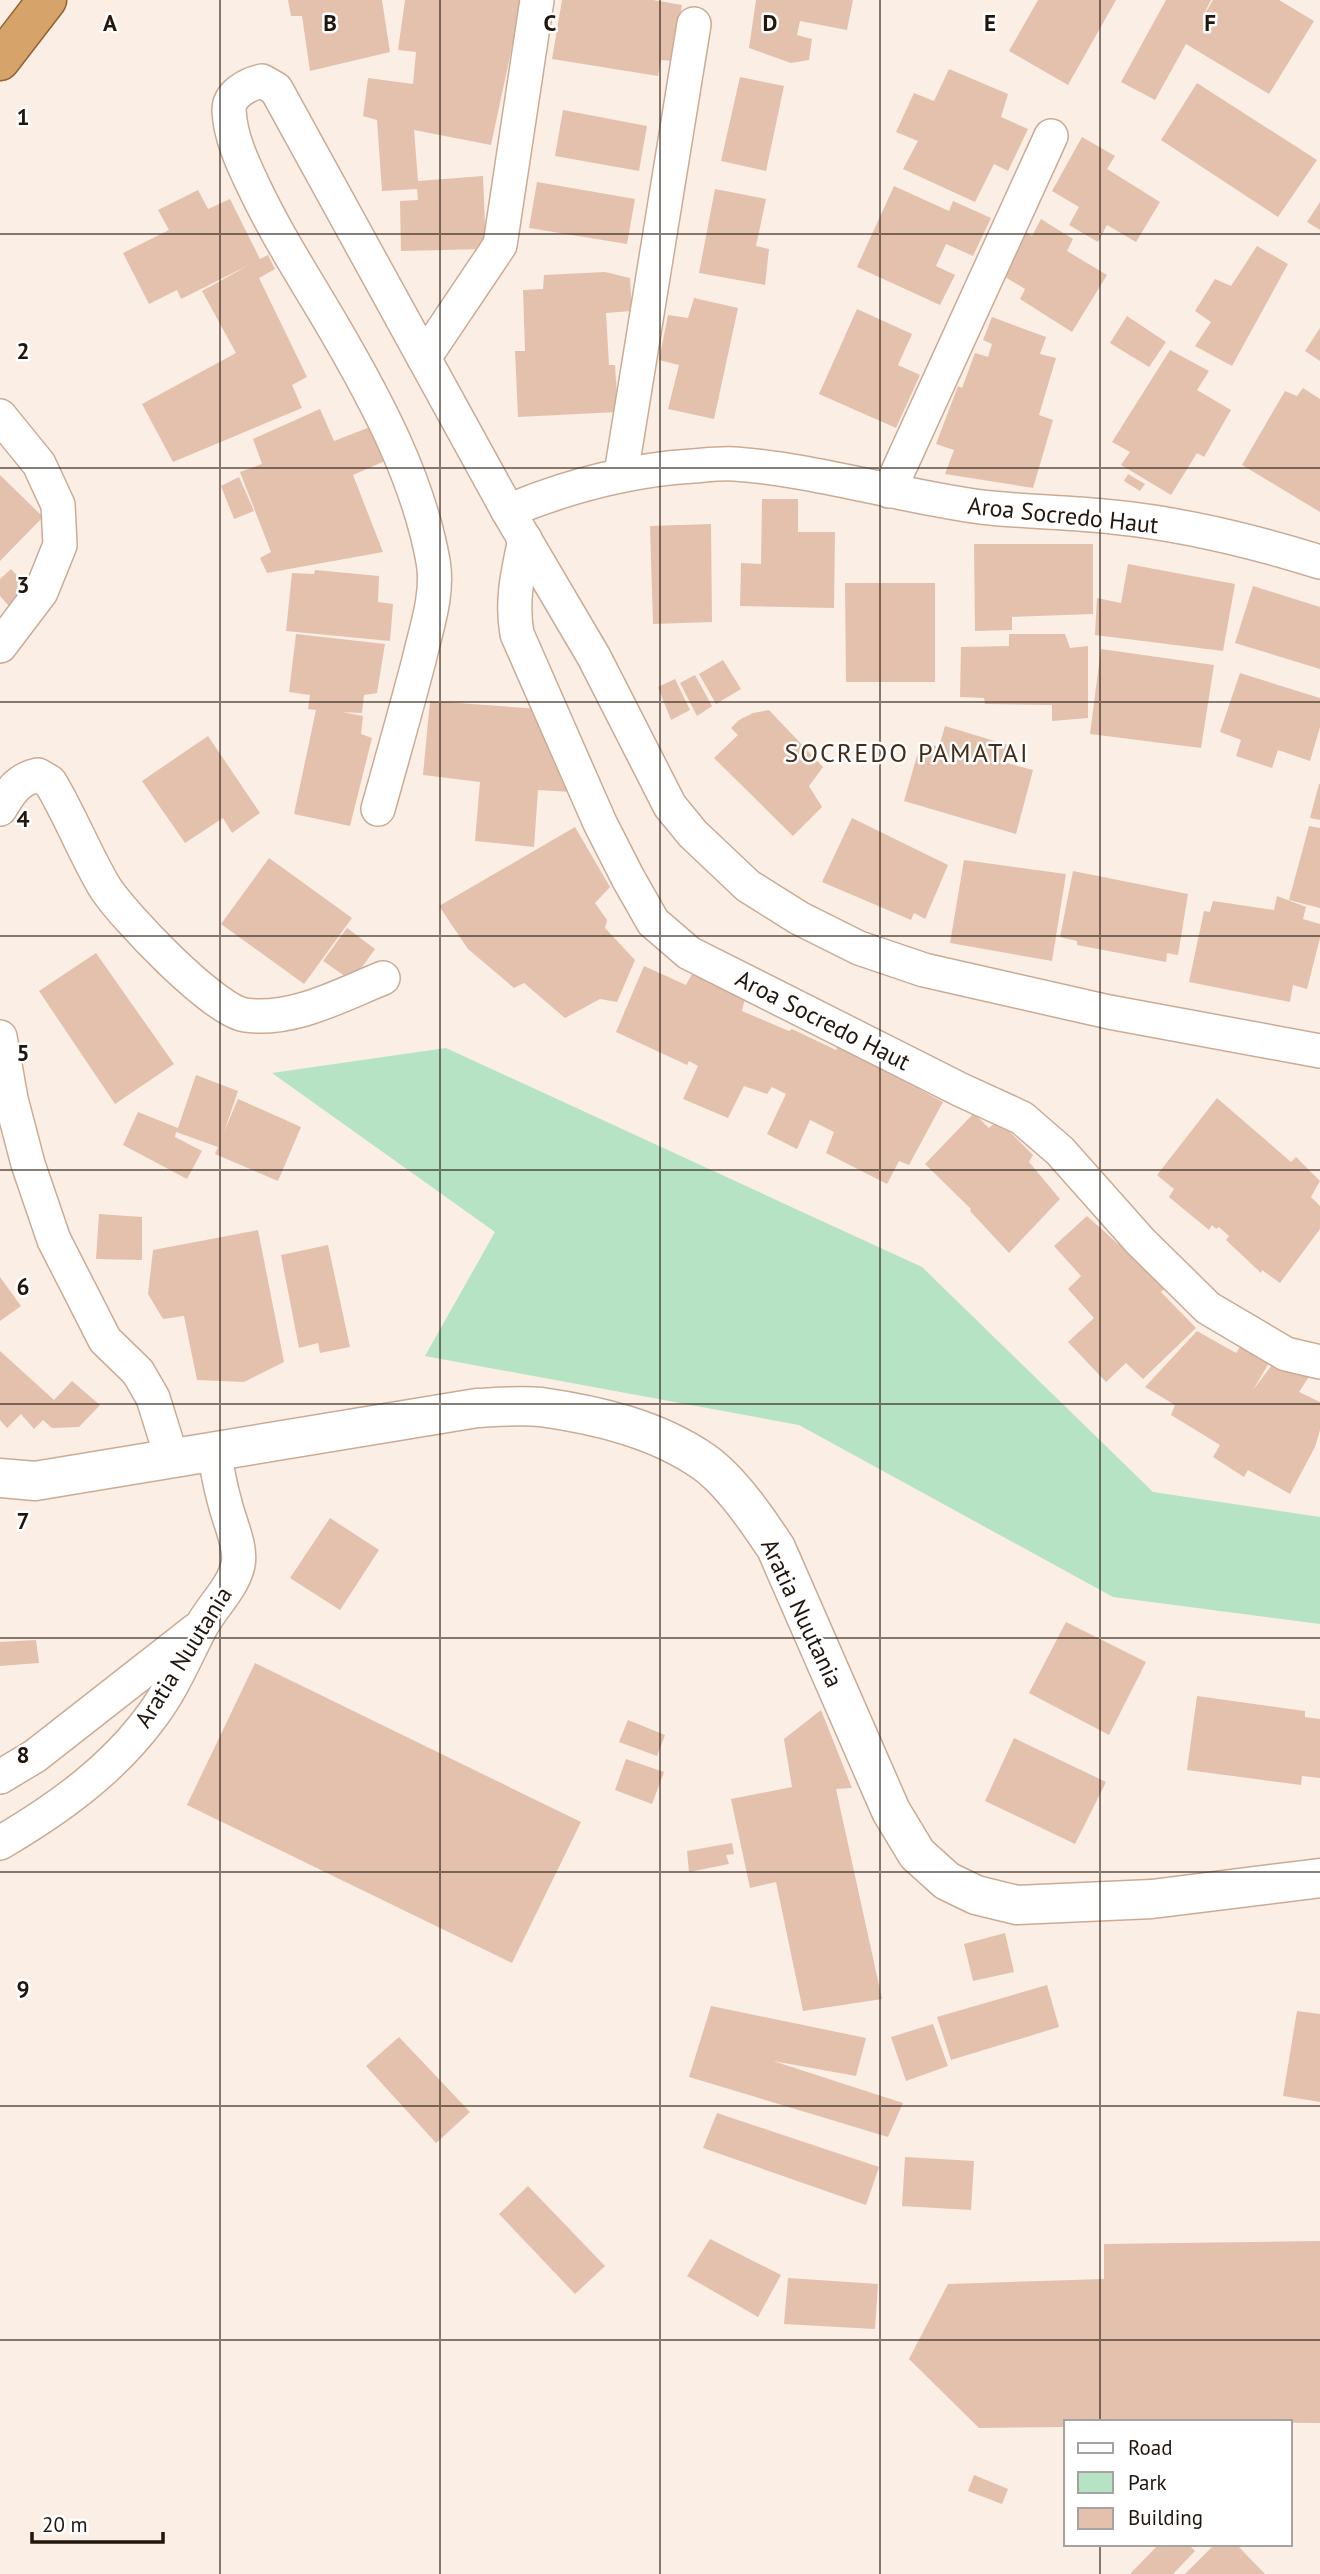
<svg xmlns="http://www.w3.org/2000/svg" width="1320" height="2574" viewBox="0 0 1320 2574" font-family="'PT Sans',sans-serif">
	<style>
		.green { fill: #b5e3c4 }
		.building { fill: #e4c1ad }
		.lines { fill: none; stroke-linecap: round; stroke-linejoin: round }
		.minor-casing { stroke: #cbab94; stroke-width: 36 }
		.tertiary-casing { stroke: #cbab94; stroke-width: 41 }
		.trunk-casing { stroke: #906331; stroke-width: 41 }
		.minor { stroke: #fff; stroke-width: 33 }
		.tertiary { stroke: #fff; stroke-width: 38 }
		.trunk { stroke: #d6a36a; stroke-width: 38 }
		.grid { fill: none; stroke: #21160d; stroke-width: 2; stroke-opacity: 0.55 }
		.labels { text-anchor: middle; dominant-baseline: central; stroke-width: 5; stroke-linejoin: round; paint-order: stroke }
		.street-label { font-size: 24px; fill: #21160d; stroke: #fff }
		.neighbourhood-label { font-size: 26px; letter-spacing: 2px; fill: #452c18; stroke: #fff }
		.grid-label { font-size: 23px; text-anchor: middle; font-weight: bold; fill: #21160d; stroke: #fff; stroke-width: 5; stroke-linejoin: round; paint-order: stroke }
	</style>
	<rect width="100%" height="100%" fill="#fbeee4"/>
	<path class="green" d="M446 1048 922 1267 1153 1492 1320 1517V1624L1113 1597 799 1425 425 1356 495 1232 272 1073Z"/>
	<g class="building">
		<path d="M288 0H382L390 52 310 71 302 16H291Z"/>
		<path d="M405 0H522L491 145 414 130 418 181 483 176 486 249 401 251 400 201 418 200 417 189 382 191 377 120 363 116 368 78 413 84 416 52 398 50Z"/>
		<path d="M562 0H653L682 5 672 61 661 60 658 76 552 59Z"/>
		<path d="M756 0H853L847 30 800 21 797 35 812 39 809 60 791 63 749 48Z"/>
		<path d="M1038 0H1116L1068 85 1009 51Z"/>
		<path d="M1166 0H1211L1201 20 1213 0H1279L1314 21 1269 94 1186 44 1155 100 1121 82Z"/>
		<path d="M949 69 1008 94 1001 117 1028 129 1008 171 994 164 975 202 903 169 918 141 896 132 914 93 934 101Z"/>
		<path d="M740 77 784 86 766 171 721 161Z"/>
		<path d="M1197 83 1317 160 1278 217 1161 140Z"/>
		<path d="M563 110 647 126 639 171 555 156Z"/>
		<path d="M1082 137 1115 156 1107 169 1160 202 1136 242 1107 225 1098 242 1069 225 1079 207 1052 191Z"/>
		<path d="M537 182 635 199 627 244 529 228Z"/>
		<path d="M894 186 949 211 953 201 991 218 973 256 946 244 936 266 955 275 940 305 857 267Z"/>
		<path d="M715 189 766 199 756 246 769 249 765 285 699 273Z"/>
		<path d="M198 190 208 209 230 199 260 259 268 255 275 269 259 278 307 377 292 385 302 408 173 462 142 404 236 353 202 291 249 265 181 299 177 290 149 304 123 253 169 230 158 210Z"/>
		<path d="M1320 202V230L1307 222Z"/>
		<path d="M1041 219 1073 239 1067 251 1107 275 1072 332 1020 299 1025 289 1005 277 1008 271 996 265 1017 226 1032 236Z"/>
		<path d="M1257 246 1288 264 1232 366 1195 346 1211 322 1195 311 1215 279 1231 286Z"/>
		<path d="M605 272 630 278 632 311 606 313 609 365H615L618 412 518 417 515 351H525L523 290 543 289 544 275Z"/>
		<path d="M694 298 738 308 714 419 668 409 679 365 659 360 668 315 688 318Z"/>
		<path d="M857 309 912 334 898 365 920 375 896 428 819 394Z"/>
		<path d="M1127 316 1166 342 1149 367 1110 343Z"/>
		<path d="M992 317 1046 337 1040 354 1056 358 1039 415 1053 420 1033 488 945 474 954 450 936 444 958 386 962 388 975 353 988 357 992 344 983 340Z"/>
		<path d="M1320 328V361L1305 351Z"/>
		<path d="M1170 350 1209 371 1197 390 1231 410 1204 457 1197 453 1171 495 1121 465 1130 452 1112 442Z"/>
		<path d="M1303 388 1320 399V512L1242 465 1285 391 1297 396Z"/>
		<path d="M320 409 334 441 370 427 385 461 353 475 383 552 267 573 260 558 271 552 240 472 262 464 253 439Z"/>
		<path d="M1128 474 1145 484 1140 491 1124 481Z"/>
		<path d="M0 475 43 517 0 561Z"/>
		<path d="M239 477 254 511 234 519 221 486Z"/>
		<path d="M762 499H798V532H835L834 608 740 606 741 563 761 564Z"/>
		<path d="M711 524 712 622 653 624 650 526Z"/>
		<path d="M974 544H1093V614L1012 617V630L975 631Z"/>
		<path d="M1128 564 1235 584 1223 651 1095 635 1097 598 1121 603Z"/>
		<path d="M11 569 28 587 9 606 0 596V579Z"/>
		<path d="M315 570 379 576 378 602 393 604 390 641 286 631 292 573 314 574Z"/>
		<path d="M845 583H935V682H846Z"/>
		<path d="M1253 586 1320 607V669L1235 643Z"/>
		<path d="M296 634 385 644 377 693 364 695 362 713 342 712 363 716 361 734 372 738 350 826 294 814 316 710 308 709 310 695 289 692Z"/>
		<path d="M1009 634H1065L1070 648 1088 646V718L1052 721V705L985 704 984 698 960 697 961 647 1009 646Z"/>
		<path d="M1101 649 1214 665 1201 748 1090 734Z"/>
		<path d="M723 660 741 689 716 704 699 674Z"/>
		<path d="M1240 673 1320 698V727L1310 761 1278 750 1272 768 1236 756 1241 740 1220 732Z"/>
		<path d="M695 675 712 706 697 716 680 683Z"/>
		<path d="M675 679 690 710 671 720 658 687Z"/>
		<path d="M430 701 540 709 571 792 538 790 534 847 475 841 480 782 423 775Z"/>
		<path d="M769 710 823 767 809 786 822 807 793 836 714 758 738 735 731 728 739 720 753 713Z"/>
		<path d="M945 726 1008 745 1003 762 1033 770 1016 834 904 801 921 742 939 747Z"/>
		<path d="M208 736 260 813 232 833 223 818 185 843 142 781Z"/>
		<path d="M1319 784H1320V820L1310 818Z"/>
		<path d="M852 818 948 865 925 919 914 913 911 920 822 882Z"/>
		<path d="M1309 826 1320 828V908L1289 900Z"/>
		<path d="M575 827 610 887 595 903 607 920 605 928 635 960 617 1002 600 999 565 1018 524 983 514 988 468 949 439 906Z"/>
		<path d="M269 858 352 918 304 984 221 924Z"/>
		<path d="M964 860 1066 874 1052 961 950 943Z"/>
		<path d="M1073 871 1188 894 1178 955 1167 953 1166 962 1077 945V941L1060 937Z"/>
		<path d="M1277 896 1306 907 1303 919 1320 924V938L1307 989 1293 985 1290 1002 1189 982 1204 911 1210 912 1213 901 1274 910Z"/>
		<path d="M347 928 375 949 352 981 323 961Z"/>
		<path d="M96 953 174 1064 115 1104 39 991Z"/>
		<path d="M644 966 686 985 692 974 716 983 745 998 742 1011 789 1031 792 1029 836 1050 841 1042 870 1057 869 1062 943 1102 909 1165 899 1161 887 1184 826 1153 834 1132 810 1120 797 1149 767 1134 786 1094 772 1087 767 1094 744 1086 728 1118 683 1099 698 1066 689 1061 687 1065 616 1032Z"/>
		<path d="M196 1075 238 1091 224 1132 238 1099 301 1127 278 1181 215 1154 218 1147 176 1132 175 1137 202 1151 187 1179 123 1145 138 1112 178 1128Z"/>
		<path d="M1217 1098 1291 1162 1296 1157 1320 1181 1311 1197 1320 1206V1229L1280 1283 1262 1270 1261 1273 1226 1240 1229 1236 1219 1227 1216 1229 1212 1225 1209 1230 1169 1197 1174 1189 1157 1175Z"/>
		<path d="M974 1113 989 1128 998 1120 1033 1155 1029 1162 1060 1199 1009 1253 970 1211 971 1209 925 1164Z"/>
		<path d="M99 1214 142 1217V1260L96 1259Z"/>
		<path d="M1087 1216 1118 1244 1128 1235 1170 1283 1161 1292 1196 1328 1143 1379 1126 1363 1106 1382 1068 1342 1094 1318 1068 1289 1081 1276 1054 1246Z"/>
		<path d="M258 1230 284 1362 244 1382 197 1380 184 1316 163 1319 148 1294 153 1250Z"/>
		<path d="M328 1245 350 1347 320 1353 318 1343 299 1348 281 1255Z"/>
		<path d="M0 1277 21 1306 0 1321Z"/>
		<path d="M1197 1331 1236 1353 1245 1339 1273 1356 1253 1390 1278 1357 1310 1375 1299 1392 1320 1402V1430L1315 1447 1290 1494 1248 1470 1244 1477 1213 1457 1220 1445 1171 1415 1175 1405 1145 1387Z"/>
		<path d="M0 1351 54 1400 72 1381 100 1405 79 1427 52 1428 43 1420 34 1429 21 1414 7 1428 0 1420Z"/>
		<path d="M330 1518 379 1550 340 1610 290 1578Z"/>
		<path d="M1066 1622 1146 1662 1109 1735 1029 1693Z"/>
		<path d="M36 1640 39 1663 0 1666V1642Z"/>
		<path d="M255 1663 581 1822 512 1963 187 1805Z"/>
		<path d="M1197 1696 1305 1711V1717L1320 1719V1778L1302 1776 1301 1785 1187 1770Z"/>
		<path d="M821 1710 852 1788 836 1789 882 1999 803 2011 776 1882 750 1888 731 1799 792 1787 784 1739Z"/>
		<path d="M628 1720 665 1735 657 1756 619 1742Z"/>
		<path d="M1014 1738 1106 1782 1075 1844 985 1801Z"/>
		<path d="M626 1759 664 1772 652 1804 615 1790Z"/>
		<path d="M732 1843 734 1854 726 1855 729 1864 689 1872 687 1851Z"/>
		<path d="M1005 1933 1014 1972 973 1981 964 1944Z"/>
		<path d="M1047 1985 1059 2027 951 2060 937 2017Z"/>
		<path d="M711 2006 866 2038 856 2076 773 2061 903 2103 888 2137 689 2077Z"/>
		<path d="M1297 2011 1320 2014V2102L1283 2096Z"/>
		<path d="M933 2024 948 2066 906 2081 891 2037Z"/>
		<path d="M399 2037 470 2112 436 2143 366 2066Z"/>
		<path d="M717 2113 879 2167 866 2205 703 2148Z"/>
		<path d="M905 2157 974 2161 971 2210 902 2206Z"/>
		<path d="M528 2186 605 2266 575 2294 499 2214Z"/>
		<path d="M710 2239 781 2275 758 2317 687 2276Z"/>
		<path d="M1320 2241V2423L1066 2422V2427L979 2428 909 2359 948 2284 1104 2279V2244Z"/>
		<path d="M788 2278 878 2284 875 2329 784 2324Z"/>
		<path d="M974 2475 1008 2489 1002 2504 968 2491Z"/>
		<path d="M1159 2544H1188L1195 2551 1173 2574H1130Z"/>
		<path d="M1215 2544H1236L1265 2574H1185Z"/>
	</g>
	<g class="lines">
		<defs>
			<g id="minor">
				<path d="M424 358 500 245 537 0"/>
				<path d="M0 416 39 464 58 505 60 545 41 592 0 646"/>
				<path d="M621 474 694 24"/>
				<path d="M889 491 1051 136"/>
				<path d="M525 539C518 573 511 600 517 634L600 823 628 878 653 922 689 953 961 1090 1022 1118 1060 1151 1140 1241 1208 1308 1286 1354 1320 1362"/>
				<path d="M1320 562C1253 541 1183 524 1113 517 1069 512 1025 512 981 507 898 496 818 470 735 464 721 463 706 465 693 466 627 470 568 486 508 511L594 657 670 806 693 834 748 886 799 918 859 948 924 970 1109 1012 1320 1051"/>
				<path d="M0 809C10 792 18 779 38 775L50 782C70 815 84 852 104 886 122 915 213 1010 245 1015 292 1022 341 995 383 978"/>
				<path d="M378 809C392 759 406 710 419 660 426 629 439 594 433 561 418 478 376 400 334 328 306 280 277 236 253 185 242 162 230 136 229 110 229 94 248 84 262 81L276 89 508 511"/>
				<path d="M0 1037 11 1099 28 1164 54 1240 105 1340 138 1372 153 1398 172 1459"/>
				<path d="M0 1777 35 1756 196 1630"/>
				<path d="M0 1843C58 1809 114 1769 154 1713 173 1687 185 1658 200 1629 210 1608 232 1590 238 1565 242 1547 229 1521 225 1503 220 1486 217 1468 214 1451"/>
			</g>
			<path id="tertiary" d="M0 1478 35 1481 477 1408C498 1407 521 1405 541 1407 597 1415 657 1429 704 1462 731 1481 758 1521 776 1548L891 1811 917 1854 947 1881 976 1895 1017 1905 1152 1899 1320 1878"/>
			<path id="trunk" d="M0 61 47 0"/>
		</defs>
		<use href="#minor" class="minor-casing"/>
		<use href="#tertiary" class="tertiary-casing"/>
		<use href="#trunk" class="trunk-casing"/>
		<use href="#minor" class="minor"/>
		<use href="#tertiary" class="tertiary"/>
		<use href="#trunk" class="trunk"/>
	</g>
	<path class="grid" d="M220 0V2574M440 0V2574M660 0V2574M880 0V2574M1100 0V2422M0 234H1320M0 468H1320M0 702H1320M0 936H1320M0 1170H1320M0 1404H1320M0 1638H1320M0 1872H1320M0 2106H1320M0 2340H1320M1100 2544V2574"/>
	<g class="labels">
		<g class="street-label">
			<text transform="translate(1063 515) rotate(6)">Aroa Socredo Haut</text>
			<text transform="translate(823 1020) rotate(27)">Aroa Socredo Haut</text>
			<text transform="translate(802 1613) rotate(65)">Aratia Nuutania</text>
			<text transform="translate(183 1657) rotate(-58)">Aratia Nuutania</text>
		</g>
		<g class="neighbourhood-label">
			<text x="907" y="752">SOCREDO PAMATAI</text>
		</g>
	</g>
	<g class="grid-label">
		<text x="110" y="31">A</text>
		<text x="330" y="31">B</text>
		<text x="550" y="31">C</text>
		<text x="770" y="31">D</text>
		<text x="990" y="31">E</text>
		<text x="1210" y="31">F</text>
		<text x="23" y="125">1</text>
		<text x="23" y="359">2</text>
		<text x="23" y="593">3</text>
		<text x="23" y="827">4</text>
		<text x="23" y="1061">5</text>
		<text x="23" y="1295">6</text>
		<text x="23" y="1529">7</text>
		<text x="23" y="1763">8</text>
		<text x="23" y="1997">9</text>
	</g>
	<rect x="1064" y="2420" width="228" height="126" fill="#ffffff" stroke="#a6a29e" stroke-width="2"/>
	<rect x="1078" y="2443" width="35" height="10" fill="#ffffff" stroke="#a6a29e" stroke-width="2"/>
	<text x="1128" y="2455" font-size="21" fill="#21160d">Road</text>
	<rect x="1078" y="2472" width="35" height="21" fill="#b5e3c4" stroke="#a6a29e" stroke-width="2"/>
	<text x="1128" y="2490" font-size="21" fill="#21160d">Park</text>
	<rect x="1078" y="2508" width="35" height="21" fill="#e4c1ad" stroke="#a6a29e" stroke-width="2"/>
	<text x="1128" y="2525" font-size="21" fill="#21160d">Building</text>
	<path d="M32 2532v10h131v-10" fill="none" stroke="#21160d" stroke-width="3.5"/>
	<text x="42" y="2532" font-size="21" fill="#21160d" stroke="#ffffff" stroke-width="5" paint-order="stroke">20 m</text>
</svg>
